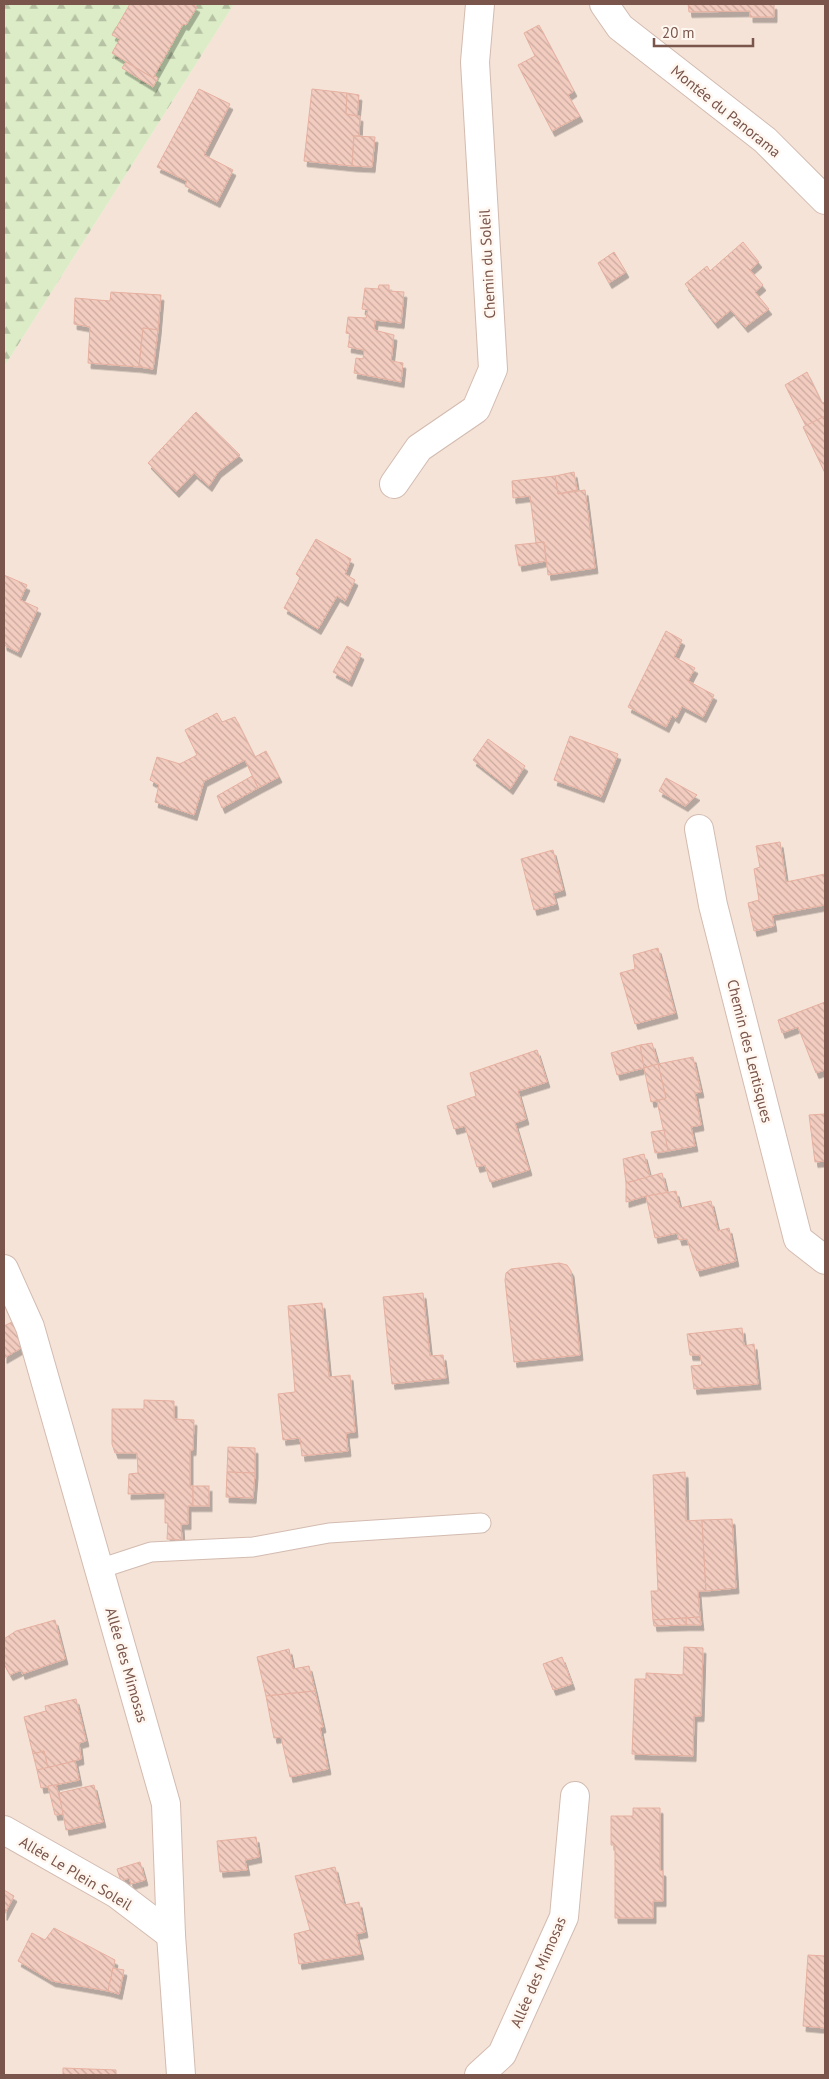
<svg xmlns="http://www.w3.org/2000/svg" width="829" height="2079" viewBox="0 0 829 2079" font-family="'PT Sans',sans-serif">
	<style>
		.residential { fill: #f5e3d7 }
		.forest { fill: url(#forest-firs) }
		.building { fill: url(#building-back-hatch); stroke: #e6b0a0; filter: url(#shadow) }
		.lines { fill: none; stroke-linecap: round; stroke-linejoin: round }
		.lane-casing { stroke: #d3bbb0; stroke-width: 21 }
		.street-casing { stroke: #d3bbb0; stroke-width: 30 }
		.lane { stroke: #fff; stroke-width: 19 }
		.street { stroke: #fff; stroke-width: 28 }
		.labels { text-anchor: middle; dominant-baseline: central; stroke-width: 5; stroke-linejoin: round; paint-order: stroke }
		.street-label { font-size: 15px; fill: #79554b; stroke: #fff7f0 }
	</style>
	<defs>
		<pattern id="forest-firs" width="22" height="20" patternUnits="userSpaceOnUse" patternTransform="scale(1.25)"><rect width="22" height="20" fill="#dbecc6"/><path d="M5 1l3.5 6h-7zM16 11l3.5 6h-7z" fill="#b6c2a3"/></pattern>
		<pattern id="building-back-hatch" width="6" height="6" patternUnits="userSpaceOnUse" patternTransform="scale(1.25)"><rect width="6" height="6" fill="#f3ccc0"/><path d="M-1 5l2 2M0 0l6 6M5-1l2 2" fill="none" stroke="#caa89e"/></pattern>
		<filter id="shadow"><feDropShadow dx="3" dy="5.5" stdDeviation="0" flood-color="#0004"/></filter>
	</defs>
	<rect width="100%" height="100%" fill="#fdf2e9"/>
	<path class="residential" d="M234 4H825V2075H4V367Z"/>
	<path class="forest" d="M4 4H234L4 367Z"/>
	<g class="building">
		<path d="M130 4H192L197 7 186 25 183 24 153 78 112 53 120 39 112 35Z"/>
		<path d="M688 4H774V17H750V11L689 12Z"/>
		<path d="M539 25 574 91 568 95 580 116 552 131 518 65 535 56 524 33Z"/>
		<path d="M126 62 153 78 155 76 158 78 153 87 122 68Z"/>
		<path d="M199 89 230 104 204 155 233 170 217 202 185 186 187 181 157 167Z"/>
		<path d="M312 89 347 93 346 114 360 116 359 136H354L352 166 304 161Z"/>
		<path d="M347 93 359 95 357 116 346 114Z"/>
		<path d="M354 136 375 137 372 167 352 166Z"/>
		<path d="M743 242 759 262 750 270 763 285 755 292 769 309 745 327 731 310 715 323 685 284 707 266 710 271Z"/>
		<path d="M614 252 626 272 609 283 598 263Z"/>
		<path d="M379 285H389V291L404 292 401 323 375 320 374 330 394 335 391 361 403 363 401 382 354 373 356 358 363 359 364 350 348 347 350 334 346 333 348 317 366 318 368 310 362 309 365 288 378 289Z"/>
		<path d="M111 292 161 295 158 330 143 328 139 367 88 363 90 327 74 324 75 298 110 301Z"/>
		<path d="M143 328 158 330 153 369 139 367Z"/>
		<path d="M807 372 822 403 825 402V416L806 426 785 385Z"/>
		<path d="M196 412 240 455 218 472 209 486 194 473 176 492 148 463Z"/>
		<path d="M825 416V473L803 427Z"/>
		<path d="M574 472 577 490 558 494 555 476Z"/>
		<path d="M555 476 558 494 585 490 595 568 548 575 544 542 536 543 530 496 513 498 512 481Z"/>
		<path d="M316 539 351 559 345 574 355 580 345 601 337 596 318 629 284 608 300 578 296 574Z"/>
		<path d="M544 542 546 561 519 566 515 545Z"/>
		<path d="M4 575 27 585 20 600 38 608 18 652 4 645Z"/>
		<path d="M666 631 682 640 674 657 695 668 688 681 714 695 703 717 682 706 676 718 672 715 666 727 628 707Z"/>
		<path d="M347 646 361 654 349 681 333 672Z"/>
		<path d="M217 713 222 722 235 717 255 757 266 751 279 777 258 788 245 760 204 781 194 815 155 802 159 785 150 780 157 757 180 764 197 755 185 730Z"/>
		<path d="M570 736 618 754 601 797 554 780Z"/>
		<path d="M488 739 525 766 510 789 473 760Z"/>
		<path d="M252 776 258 788 222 808 217 796Z"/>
		<path d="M666 778 697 795 685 806 659 791Z"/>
		<path d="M780 842 786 882 825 874V905L772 915 774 926 754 931 748 903 759 900 754 869 760 867 756 846Z"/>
		<path d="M553 850 563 890 553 893 556 904 534 910 521 859Z"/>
		<path d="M658 948 675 1013 635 1024 620 973 635 969 633 955Z"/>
		<path d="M825 1002V1070L816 1073 798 1027 782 1033 778 1020Z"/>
		<path d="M652 1043 658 1064 644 1068 640 1045Z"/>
		<path d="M640 1045 644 1068 617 1075 611 1053Z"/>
		<path d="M537 1050 547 1082 518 1091 526 1119 515 1123 529 1170 490 1182 485 1165 477 1167 465 1126 454 1129 447 1106 476 1096 470 1073Z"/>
		<path d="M693 1057 701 1092 695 1093 701 1125 691 1127 695 1146 668 1151 657 1101 666 1098 658 1064Z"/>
		<path d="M658 1064 666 1098 651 1102 644 1068Z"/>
		<path d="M825 1114V1161L815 1162 809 1115Z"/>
		<path d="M664 1130 668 1151 655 1153 651 1132Z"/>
		<path d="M644 1154 650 1177 626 1183 623 1159Z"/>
		<path d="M662 1173 667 1193 646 1196 626 1202V1183Z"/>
		<path d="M676 1191 680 1208 711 1201 718 1231 729 1228 736 1261 697 1271 687 1239 679 1240 677 1233 655 1238 646 1196Z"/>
		<path d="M559 1263 567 1265 571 1271 580 1355 514 1362 505 1280 506 1273 511 1269Z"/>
		<path d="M423 1293 430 1356 443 1355 446 1378 392 1384 383 1297Z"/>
		<path d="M322 1303 329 1377 350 1375 355 1432 346 1433 348 1451 302 1456 300 1438 283 1440 278 1394 295 1392 288 1306Z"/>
		<path d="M14 1321 23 1347 4 1358V1326Z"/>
		<path d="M742 1328 744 1346 754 1344 758 1384 694 1389 691 1366 702 1365 700 1355H690L687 1334Z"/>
		<path d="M144 1400 174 1401V1419L194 1420 193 1450H190V1486H193V1506H188V1524H181L182 1540 167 1539 168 1523H165V1493L128 1494 129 1474 138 1473 137 1453H115L112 1444V1409H144Z"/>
		<path d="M228 1447 255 1448V1473L227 1472Z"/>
		<path d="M227 1472 255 1473 253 1498 226 1497Z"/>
		<path d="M685 1472 686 1521 702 1520 706 1591H698L700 1617 653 1620 651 1591H658L653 1475Z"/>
		<rect x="193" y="1486" width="16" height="20"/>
		<path d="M732 1519 736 1588 706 1591 702 1520Z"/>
		<path d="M700 1617 701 1625H686V1618Z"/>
		<path d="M686 1618V1625L654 1626 653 1620Z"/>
		<path d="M55 1620 65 1659 22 1674 21 1670 10 1675 4 1664V1639L16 1631Z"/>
		<path d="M684 1647 703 1648 701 1716H694L693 1756 632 1754 635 1679H646V1673L683 1675Z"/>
		<path d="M289 1649 293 1669 309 1666 315 1691 266 1696 257 1657Z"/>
		<path d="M562 1657 572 1684 553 1690 543 1664Z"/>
		<path d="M315 1691 323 1727 320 1728 328 1769 290 1777 281 1737 274 1738 266 1696Z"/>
		<path d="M76 1699 86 1741 79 1743 81 1759 48 1768 44 1751 33 1754 24 1717 46 1711 45 1706Z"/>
		<path d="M44 1751 48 1768 37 1770 33 1754Z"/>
		<path d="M75 1761 79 1780 41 1788 37 1770Z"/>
		<path d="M56 1785 64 1814 55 1815 48 1786Z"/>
		<path d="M94 1785 103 1822 66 1830 59 1793Z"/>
		<path d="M633 1808H660V1870L663 1871V1901H653V1918H615V1845H611V1816H633Z"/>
		<path d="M256 1837 259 1857 245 1860 247 1870 220 1872 217 1841Z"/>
		<path d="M140 1862 145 1880 131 1884 129 1878 121 1881 117 1869Z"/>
		<path d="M335 1867 344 1905 359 1902 365 1932 356 1934 361 1954 299 1964 294 1934 310 1930 295 1876Z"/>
		<path d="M4 1890 14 1896 4 1915Z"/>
		<path d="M54 1928 115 1960 108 1991 52 1981 18 1961 32 1933 45 1940Z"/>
		<path d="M808 1955 825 1956V2028L803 2026Z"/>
		<path d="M113 1968 124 1970 119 1994 108 1991Z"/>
		<path d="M63 2068 116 2070V2075H63Z"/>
	</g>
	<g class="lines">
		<defs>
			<path id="lane" d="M99 1569 151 1552 253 1547 329 1533 481 1523"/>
			<g id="street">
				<path d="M604 4 620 27 765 140 825 200"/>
				<path d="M394 484 419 448 476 409 493 369 475 62 480 4"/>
				<path d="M699 829 713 905 798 1239 825 1260"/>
				<path d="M4 1269 30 1327 166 1804 171 1935 181 2075"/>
				<path d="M4 1830 117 1894 171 1935"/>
				<path d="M479 2075 502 2054 564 1917 575 1796"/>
			</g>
		</defs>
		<use href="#lane" class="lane-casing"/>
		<use href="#street" class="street-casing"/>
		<use href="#lane" class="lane"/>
		<use href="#street" class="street"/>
	</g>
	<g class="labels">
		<g class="street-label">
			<text transform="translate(726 111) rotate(39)">Montée du Panorama</text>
			<text transform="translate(487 264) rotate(-93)">Chemin du Soleil</text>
			<text transform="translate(750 1051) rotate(76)">Chemin des Lentisques</text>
			<text transform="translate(127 1665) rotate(74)">Allée des Mimosas</text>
			<text transform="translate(76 1873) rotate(31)">Allée Le Plein Soleil</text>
			<text transform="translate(538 1972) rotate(-67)">Allée des Mimosas</text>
		</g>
	</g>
	<rect width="829" height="2079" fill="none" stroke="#79554b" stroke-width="10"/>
	<path d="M654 38v8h99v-8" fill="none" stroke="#79554b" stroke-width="2.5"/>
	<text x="662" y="38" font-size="15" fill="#79554b" stroke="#fff7f0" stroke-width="4" paint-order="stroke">20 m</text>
</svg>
